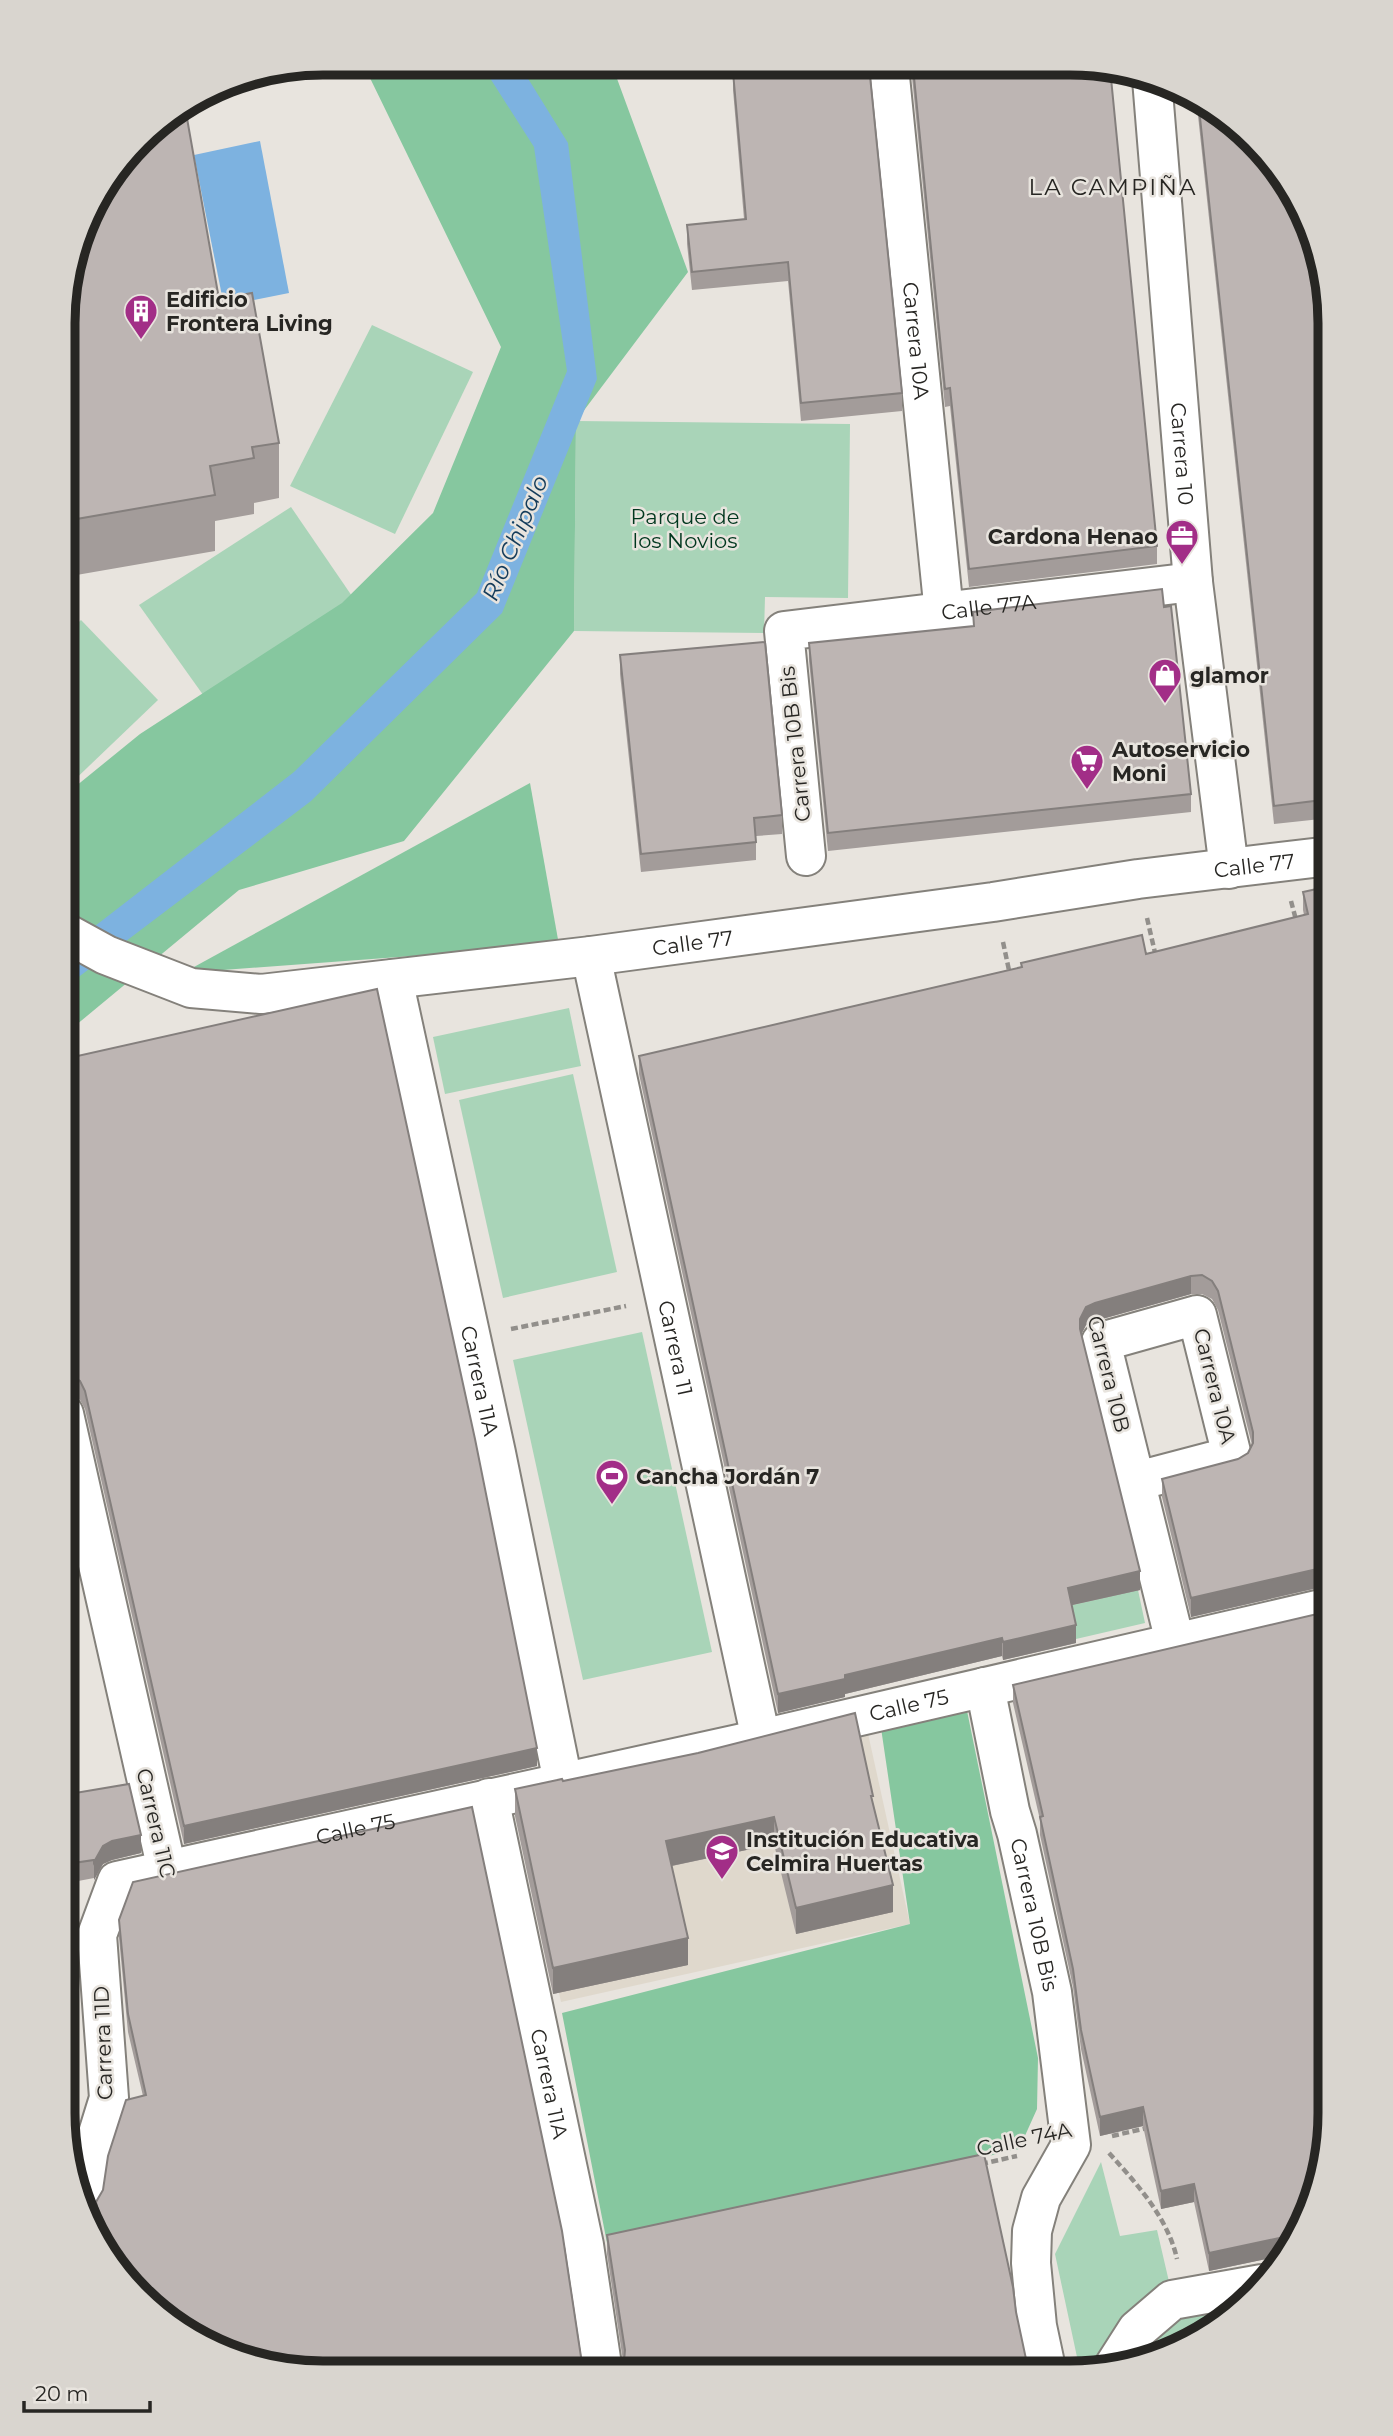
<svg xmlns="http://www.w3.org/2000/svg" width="1393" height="2436" viewBox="0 0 1393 2436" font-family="Montserrat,sans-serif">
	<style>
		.built { fill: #dfd8cc }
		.green { fill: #a9d4b8 }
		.forest { fill: #86c79f }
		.water { fill: #7db2e0 }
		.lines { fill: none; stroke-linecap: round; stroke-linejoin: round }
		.minor-casing { stroke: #84817b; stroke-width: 42 }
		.path { stroke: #928f8b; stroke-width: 4.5; stroke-dasharray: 7 3.5; stroke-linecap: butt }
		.minor { stroke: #fff; stroke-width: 38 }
		.wall { fill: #a39c9a }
		.shaded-wall { fill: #847f7d }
		.building { fill: #bdb5b3; stroke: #847f7d; stroke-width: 2 }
		.labels { text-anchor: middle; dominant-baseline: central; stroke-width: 5; stroke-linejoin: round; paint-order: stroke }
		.poi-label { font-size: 21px; font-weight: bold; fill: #272623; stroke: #e8e4de; text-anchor: start }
		.street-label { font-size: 21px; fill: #272623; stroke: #e8e4de }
		.park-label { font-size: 21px; fill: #00371e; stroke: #e8e4de }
		.neighbourhood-label { font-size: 23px; letter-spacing: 2px; fill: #272623; stroke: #e8e4de }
		.water-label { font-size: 23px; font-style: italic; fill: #133b5a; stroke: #e8e4de }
		.rim { fill: none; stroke: #272623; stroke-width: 9 }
	</style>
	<rect width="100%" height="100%" fill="#e8e4de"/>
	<path class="built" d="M867 1729 910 1924 561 2002 517 1807Z"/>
	<g class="green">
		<path d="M372 325 473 372 395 534 290 486Z"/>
		<path d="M576 421 850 424 848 598 765 597 764 633 574 631Z"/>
		<path d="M291 507 354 599 206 699 139 605Z"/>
		<path d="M81 620 158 700 65 789V635Z"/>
		<path d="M569 1008 581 1066 445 1094 433 1037Z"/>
		<path d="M573 1074 617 1272 503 1298 459 1100Z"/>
		<path d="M642 1332 712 1652 583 1680 513 1360Z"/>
		<path d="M1138 1590 1145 1623 1076 1639 1068 1606Z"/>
		<path d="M1101 2162 1120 2236 1157 2230 1170 2286 1133 2317 1088 2370 1080 2371 1055 2254Z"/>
		<path d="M1251 2294 1214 2329 1153 2359 1124 2364 1172 2309Z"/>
	</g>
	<g class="forest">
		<path d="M355 63 612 65 688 272 576 421 574 631 404 841 239 890 64 1035 65 795 140 734 342 603 433 513 501 347 370 78Z"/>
		<path d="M530 783 559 945 183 973Z"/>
		<path d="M965 1701 1038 2058 1037 2109 1019 2149 607 2243 562 2013 910 1924 881 1728Z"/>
	</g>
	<g class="water">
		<path d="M481 64H519L568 143 597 379 502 613 311 801 64 988V950L294 772 477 593 567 371 534 147Z"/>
		<path d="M260 141 289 293 224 306 194 155Z"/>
	</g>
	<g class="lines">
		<defs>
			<g id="minor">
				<path id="s1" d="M889 67 944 613"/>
				<path id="s2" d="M1152 79 1193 582 1229 869"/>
				<path id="s3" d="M806 856 784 631 1193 582"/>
				<path id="s4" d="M64 932 106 955 191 988 261 994 591 956 993 902 1138 879 1330 856"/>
				<path id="s5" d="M591 956 761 1739"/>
				<path id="s6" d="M393 979 496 1453 563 1782"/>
				<path d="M64 1414 167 1870"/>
				<path d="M1137 1481 1232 1456 1197 1315 1101 1342 1175 1642"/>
				<path id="s7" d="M985 1687 1010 1811 1017 1834 1052 1992 1071 2145 1041 2198 1032 2231 1031 2263 1037 2326 1047 2373"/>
				<path id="s8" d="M489 1798 584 2245 603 2372"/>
				<path id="s9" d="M81 2205 87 2169 109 2098 97 1935 117 1881 761 1739 1330 1607"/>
				<path d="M1114 2366 1137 2330 1172 2300 1262 2284"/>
			</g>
		</defs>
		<use href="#minor" class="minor-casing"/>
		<g class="path">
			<path d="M1291 901 1296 920"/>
			<path d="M1147 918 1156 957"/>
			<path d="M1003 942 1010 975"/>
			<path d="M511 1329 626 1306"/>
			<path d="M1112 2136 1147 2128"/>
			<path d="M1109 2153C1137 2184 1168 2218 1177 2259"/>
			<path d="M981 2164 1017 2156"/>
		</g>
		<use href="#minor" class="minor"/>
	</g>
	<g class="wall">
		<path d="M748 66H869L902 393V411L801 421 788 281 692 290 687 244V225L744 219 733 90V72L748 70Z"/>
		<path d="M911 67 1110 68 1157 546V564L969 587 950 406 945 407Z"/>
		<path d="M1196 97 1241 127 1317 276 1330 324V818L1274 824Z"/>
		<path d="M65 290 219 299 279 443V498L254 503V514L215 521V551L65 577Z"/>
		<path d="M1164 607 1191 794V812L828 851 809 661V643L973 626V612Z"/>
		<path d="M620 655 782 815V834L756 836V860L641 872 620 674Z"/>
		<path d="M1330 886V1586H1326L1191 1617 1162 1497V1479L1238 1459 1248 1453 1252 1445 1218 1310 1212 1299 1202 1294H1191L1095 1321 1086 1325 1081 1334 1140 1590 1072 1605 1076 1643 1003 1660 1002 1656 845 1694V1697L778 1713 639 1074V1056L1021 967V963L1146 954 1304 915 1303 910V892Z"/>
		<path d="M64 1059 537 1766 184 1844 85 1409 80 1400 72 1394 64 1357Z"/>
		<path d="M1013 1685 1310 2212 1285 2255 1209 2271 1194 2202 1161 2209 1143 2126 1100 2136 1081 2049 1073 1987 1040 1835V1820L1013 1703Z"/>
		<path d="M698 1753 873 1804 893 1912 796 1934 774 1844 672 1866 688 1965 553 1994 515 1816V1789L563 1781Z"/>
		<path d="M63 1795 141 1853 112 1860 103 1864 94 1880V1878L73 1882 63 1824Z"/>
		<path d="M472 1807 152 2309 107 2257 101 2246 96 2221V2202L103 2190 143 2096 128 2032 119 1938V1920Z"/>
		<path d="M607 2235 1016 2312 1026 2359 1031 2370H617L623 2361 607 2254Z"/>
	</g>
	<g class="shaded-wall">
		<path d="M1191 1276V1294L1095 1321 1086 1325 1080 1337V1319L1086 1307 1095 1303Z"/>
		<path d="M1326 1567V1586L1191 1617V1598Z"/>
		<path d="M1140 1571V1590L1068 1606V1588Z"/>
		<path d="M1076 1625V1643L1003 1660V1642Z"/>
		<path d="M1002 1638V1656L845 1694V1697L778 1713V1694L845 1675Z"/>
		<path d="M537 1748V1766L184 1844V1826Z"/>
		<path d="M774 1817V1844L666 1867V1841Z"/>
		<path d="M141 1835V1853L112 1860 103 1864 94 1880V1862L103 1846 112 1841Z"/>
		<path d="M893 1885V1912L796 1934V1908Z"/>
		<path d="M688 1938V1965L553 1994V1968Z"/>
		<path d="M1143 2107V2126L1100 2136V2117Z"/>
		<path d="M1194 2184V2202L1161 2209V2191Z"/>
		<path d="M1298 2234 1285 2255 1209 2271V2253Z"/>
	</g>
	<g class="building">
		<path d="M749 66H869L902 393 801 403 788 262 692 272 687 225 746 219 733 72 750 70Z"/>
		<path d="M913 67 1110 68 1157 546 969 569 950 388 945 389Z"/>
		<path d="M1198 99 1241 127 1286 179 1313 233 1317 276 1322 275 1330 324V799L1274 806Z"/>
		<path d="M185 107 219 299 252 293 279 443 252 447 254 458 210 466 215 495 65 521V290L90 208 152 128Z"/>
		<path d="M1162 589 1164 607 1171 606 1191 794 828 833 809 643 974 626 973 612Z"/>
		<path d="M765 642 782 815 754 818 756 842 641 854 620 655Z"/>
		<path d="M1330 886V1567H1326L1191 1598 1162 1479 1238 1459 1248 1453 1253 1443V1432L1218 1291 1212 1281 1202 1275 1191 1276 1095 1303 1086 1307 1080 1319V1329L1140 1571 1068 1588 1076 1625 1003 1642 1002 1638 845 1675V1679L778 1694 639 1056 1022 967 1021 963 1142 935 1146 954 1308 914 1303 892Z"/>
		<path d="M377 989 475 1439 537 1748 184 1826 85 1391 80 1381 72 1376 64 1338V1059Z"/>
		<path d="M1330 1611 1329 2130 1310 2212 1298 2234 1209 2253 1194 2184 1161 2191 1143 2107 1100 2117 1081 2030 1073 1969 1040 1817 1043 1816 1013 1685Z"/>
		<path d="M855 1713 873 1796H871L893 1885 796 1908 774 1817 666 1841 688 1938 553 1968 515 1789 562 1779 563 1781 698 1753Z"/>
		<path d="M129 1784 141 1835 112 1841 103 1846 94 1862V1860L73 1863 63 1806V1795Z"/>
		<path d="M472 1807 562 2231 581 2357 586 2367 592 2372 289 2371 224 2353 152 2309 108 2259 96 2202 103 2190 108 2156 126 2100 146 2095 128 2014 119 1920 133 1882Z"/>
		<path d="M984 2154 1013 2287 1016 2312 1026 2359 1031 2370 1037 2373 614 2372 617 2370 624 2361 625 2350 607 2235Z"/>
	</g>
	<defs>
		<symbol id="building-pin" viewBox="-11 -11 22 30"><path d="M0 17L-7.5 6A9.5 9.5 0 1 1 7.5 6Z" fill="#a22e87" stroke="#e8e4de"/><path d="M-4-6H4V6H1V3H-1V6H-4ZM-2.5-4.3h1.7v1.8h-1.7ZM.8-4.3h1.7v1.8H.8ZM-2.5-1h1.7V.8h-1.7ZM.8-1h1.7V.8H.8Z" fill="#fff"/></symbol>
		<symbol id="office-pin" viewBox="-11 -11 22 30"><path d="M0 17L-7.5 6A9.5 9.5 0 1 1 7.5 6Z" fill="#a22e87" stroke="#e8e4de"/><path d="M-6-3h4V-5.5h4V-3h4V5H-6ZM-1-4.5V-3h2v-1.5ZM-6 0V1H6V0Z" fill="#fff"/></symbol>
		<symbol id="shop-pin" viewBox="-11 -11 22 30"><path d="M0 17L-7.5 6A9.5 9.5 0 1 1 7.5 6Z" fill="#a22e87" stroke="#e8e4de"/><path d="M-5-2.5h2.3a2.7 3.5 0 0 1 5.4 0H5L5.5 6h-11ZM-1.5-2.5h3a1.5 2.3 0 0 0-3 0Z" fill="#fff"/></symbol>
		<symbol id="supermarket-pin" viewBox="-11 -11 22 30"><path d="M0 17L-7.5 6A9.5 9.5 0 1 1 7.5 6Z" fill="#a22e87" stroke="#e8e4de"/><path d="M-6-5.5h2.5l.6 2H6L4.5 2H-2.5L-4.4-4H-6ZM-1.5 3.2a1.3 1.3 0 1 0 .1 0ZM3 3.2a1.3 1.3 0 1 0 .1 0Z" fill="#fff"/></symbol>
		<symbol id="stadium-pin" viewBox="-11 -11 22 30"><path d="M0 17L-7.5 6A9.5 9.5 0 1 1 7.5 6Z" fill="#a22e87" stroke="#e8e4de"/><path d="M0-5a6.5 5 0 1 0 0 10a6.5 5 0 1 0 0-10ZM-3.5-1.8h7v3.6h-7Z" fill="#fff"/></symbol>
		<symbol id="school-pin" viewBox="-11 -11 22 30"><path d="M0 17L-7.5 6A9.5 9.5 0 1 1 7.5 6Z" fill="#a22e87" stroke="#e8e4de"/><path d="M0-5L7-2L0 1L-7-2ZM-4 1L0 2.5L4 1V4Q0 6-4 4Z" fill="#fff"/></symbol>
	</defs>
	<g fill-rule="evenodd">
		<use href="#building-pin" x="122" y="292" width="38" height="52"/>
		<use href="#office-pin" x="1163" y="517" width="38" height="52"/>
		<use href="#shop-pin" x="1146" y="656" width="38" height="52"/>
		<use href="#supermarket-pin" x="1068" y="742" width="38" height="52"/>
		<use href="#stadium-pin" x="593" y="1457" width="38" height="52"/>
		<use href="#school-pin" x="703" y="1832" width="38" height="52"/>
	</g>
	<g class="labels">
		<g class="poi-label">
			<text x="166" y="299">Edificio<tspan x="166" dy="24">Frontera Living</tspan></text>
			<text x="1158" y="536" text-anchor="end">Cardona Henao</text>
			<text x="1190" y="675">glamor</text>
			<text x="1112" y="749">Autoservicio<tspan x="1112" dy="24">Moni</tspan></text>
			<text x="636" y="1476">Cancha Jordán 7</text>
			<text x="746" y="1839">Institución Educativa<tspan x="746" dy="24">Celmira Huertas</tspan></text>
		</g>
		<g class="street-label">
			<text stroke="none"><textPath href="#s1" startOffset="275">Carrera 10A</textPath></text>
			<text stroke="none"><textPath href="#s2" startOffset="376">Carrera 10</textPath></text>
			<text stroke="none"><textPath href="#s3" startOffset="432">Calle 77A</textPath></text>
			<text transform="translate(795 744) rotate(-96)">Carrera 10B Bis</text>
			<text stroke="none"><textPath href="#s4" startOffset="1211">Calle 77</textPath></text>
			<text stroke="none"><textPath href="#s4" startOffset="644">Calle 77</textPath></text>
			<text stroke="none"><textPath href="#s5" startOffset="401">Carrera 11</textPath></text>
			<text transform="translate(1109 1374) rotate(76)">Carrera 10B</text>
			<text stroke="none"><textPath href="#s6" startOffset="411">Carrera 11A</textPath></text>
			<text transform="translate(1215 1386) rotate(76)">Carrera 10A</text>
			<text stroke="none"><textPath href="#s9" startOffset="1143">Calle 75</textPath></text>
			<text transform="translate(156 1823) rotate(77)">Carrera 11C</text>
			<text stroke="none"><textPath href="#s9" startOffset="576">Calle 75</textPath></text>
			<text stroke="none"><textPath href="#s7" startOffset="233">Carrera 10B Bis</textPath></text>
			<text transform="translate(103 2043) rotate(-92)">Carrera 11D</text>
			<text stroke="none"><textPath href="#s8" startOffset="292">Carrera 11A</textPath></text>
			<text transform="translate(1024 2139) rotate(-12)">Calle 74A</text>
		</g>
		<g class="park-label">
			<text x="685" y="516">Parque de<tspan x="685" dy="24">los Novios</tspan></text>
		</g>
		<g class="neighbourhood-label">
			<text x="1113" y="187">LA CAMPIÑA</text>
		</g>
		<g class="water-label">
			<text transform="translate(515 538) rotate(-67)">Río Chipalo</text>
		</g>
	</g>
	<path d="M0 0H1393V2436H0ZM323 75H1070A248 248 0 0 1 1318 323V2113A248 248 0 0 1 1070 2361H323A248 248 0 0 1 75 2113V323A248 248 0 0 1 323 75Z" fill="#d9d5cf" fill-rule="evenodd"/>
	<path class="rim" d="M323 75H1070A248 248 0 0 1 1318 323V2113A248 248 0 0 1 1070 2361H323A248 248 0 0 1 75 2113V323A248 248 0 0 1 323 75Z"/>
	<path d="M24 2401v10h126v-10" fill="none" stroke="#272623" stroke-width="3.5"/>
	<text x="35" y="2401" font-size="21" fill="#272623" stroke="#e8e4de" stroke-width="5" paint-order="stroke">20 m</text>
</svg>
